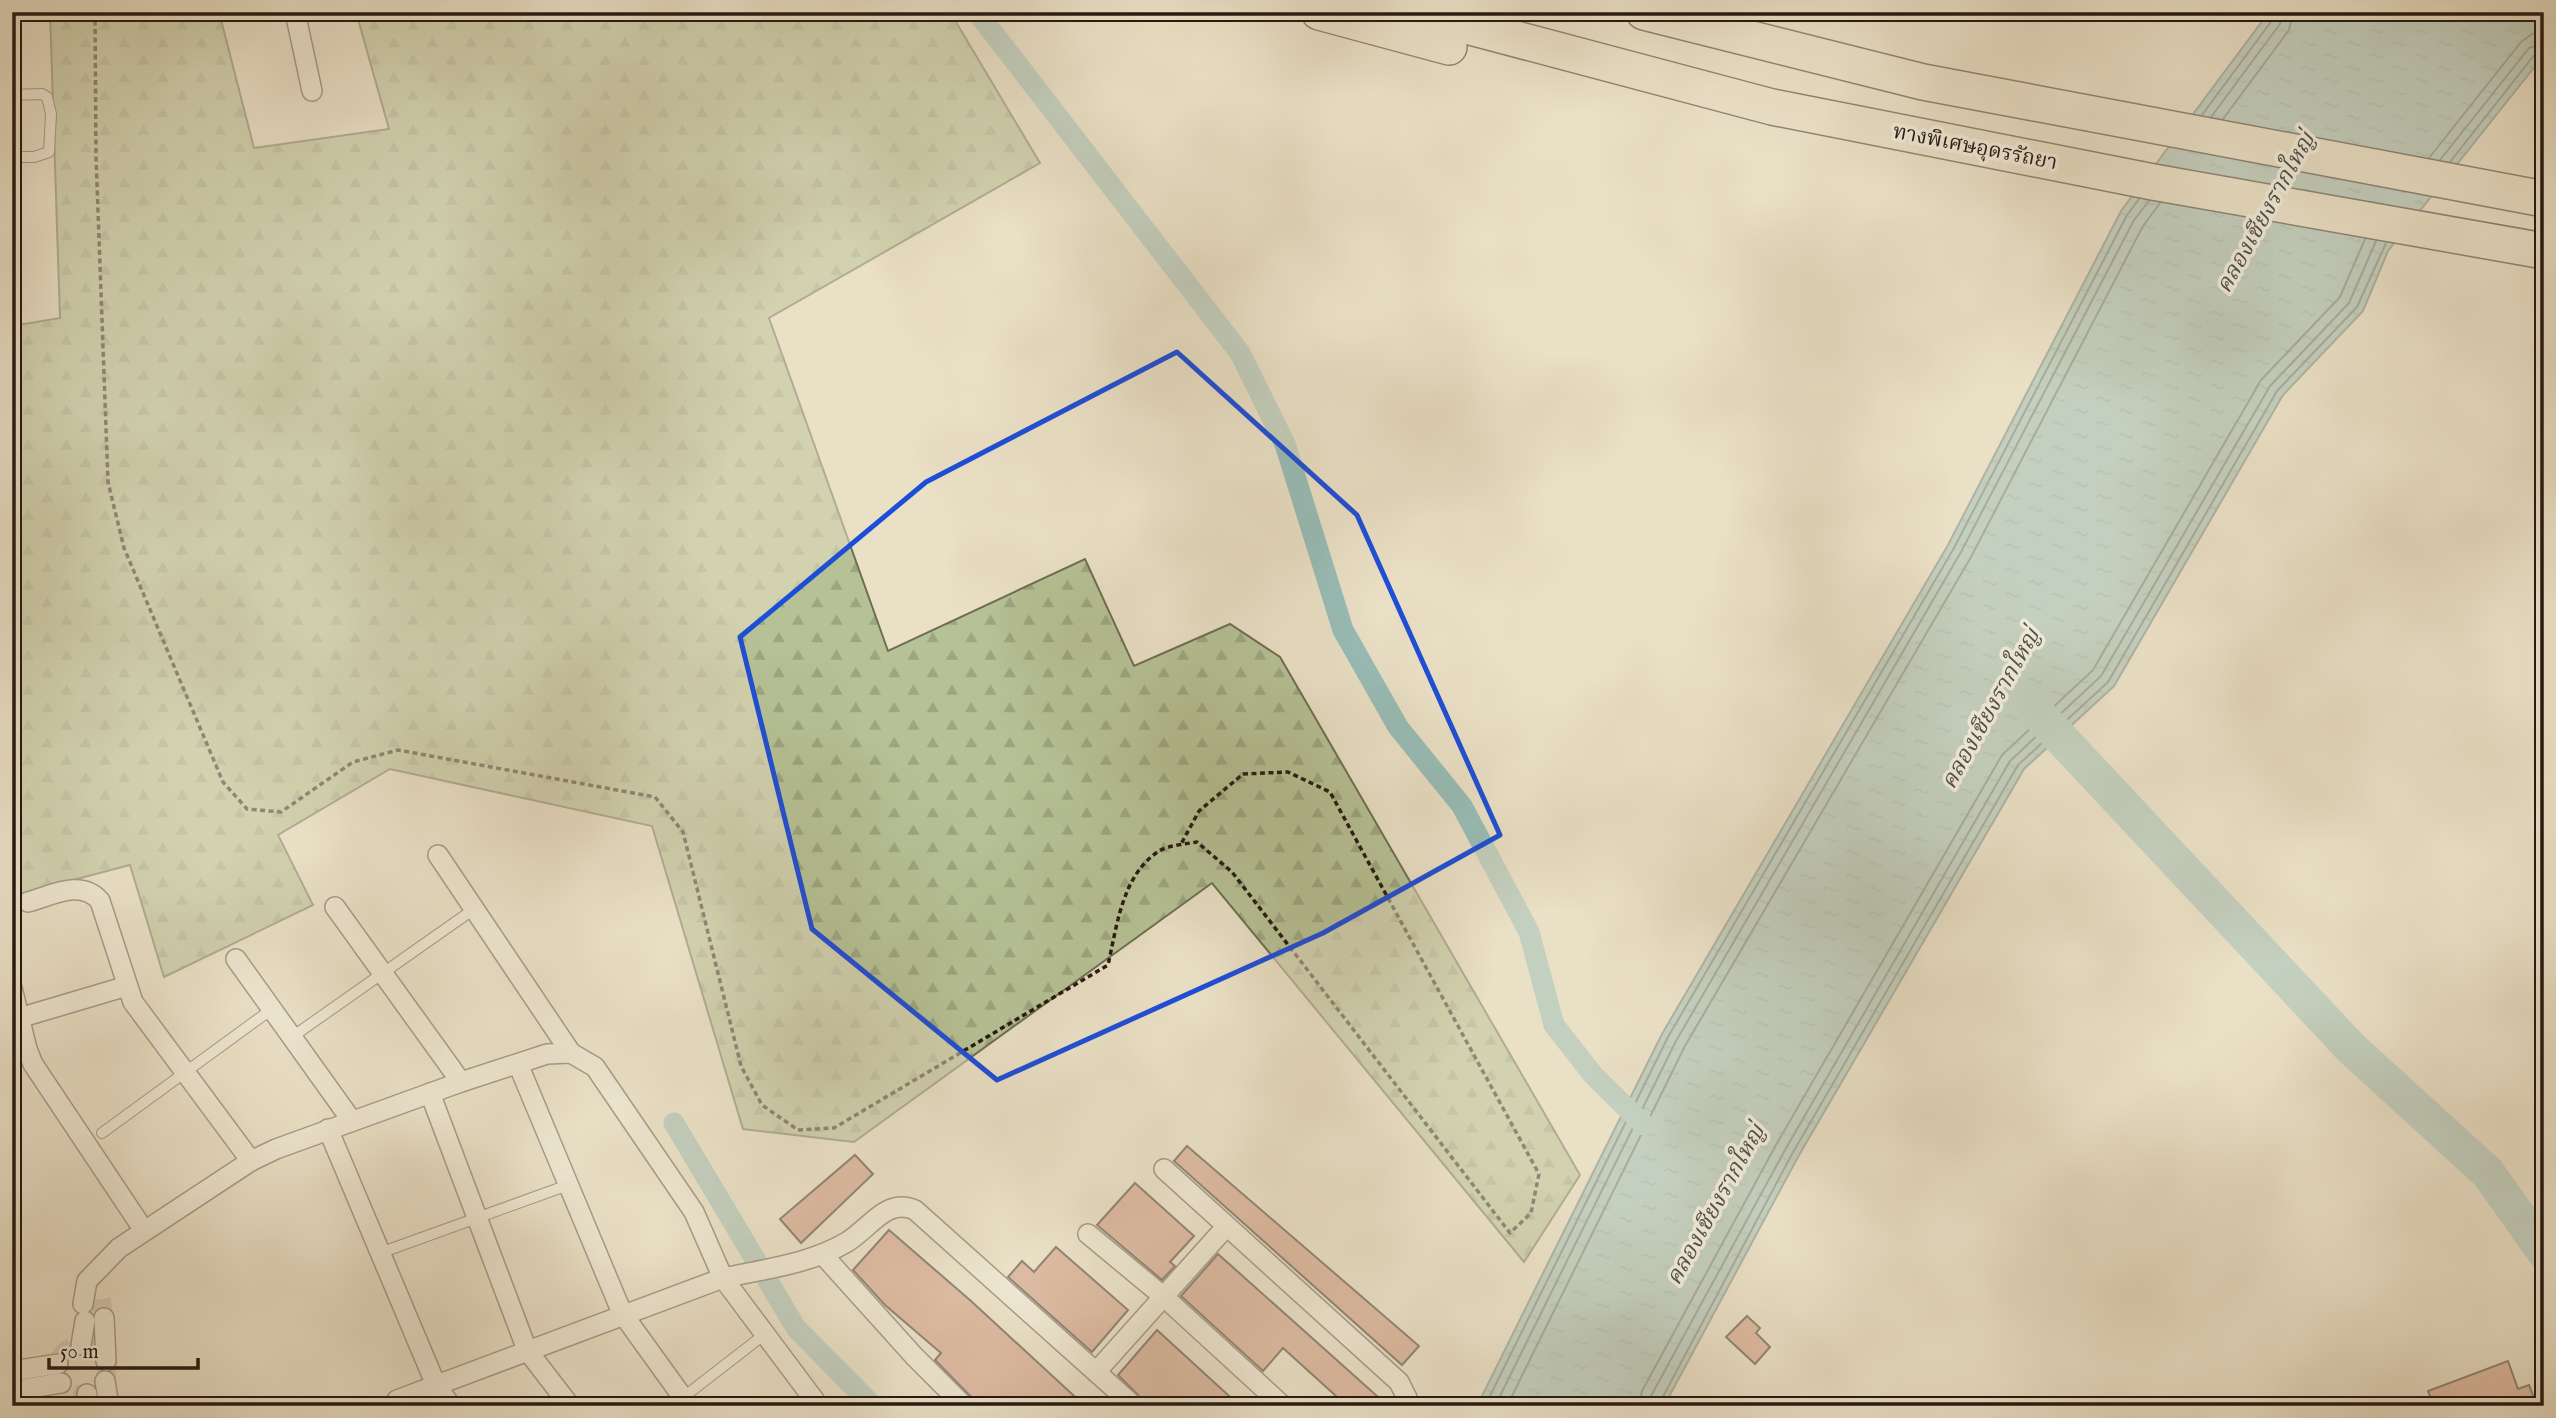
<svg xmlns="http://www.w3.org/2000/svg" width="2556" height="1418" viewBox="0 0 2556 1418" font-family="'IM FELL English','Noto Serif Thai',serif">
	<style>
		.forest { fill: url(#forest-firs); stroke: #6d6e54; stroke-width: 2 }
		.water { fill: url(#water-ripples); stroke: #6a7b75; stroke-width: 2 }
		.lines { fill: none; stroke-linecap: round; stroke-linejoin: round }
		.shore { stroke: #5e6b64; stroke-width: 2 }
		.canal { stroke: #98bdb7; stroke-width: 21 }
		.river { stroke: #98bdb7; stroke-width: 35 }
		.building { fill: #cf8e75; stroke: #241912; stroke-width: 2 }
		.street-tunnel { stroke: #c2b8a2; stroke-width: 19; stroke-dasharray: 19 10; stroke-linecap: butt }
		.lane-casing { stroke: #564b3f; stroke-width: 12 }
		.street-casing { stroke: #564b3f; stroke-width: 22 }
		.highway-casing { stroke: #241912; stroke-width: 38 }
		.path { stroke: #241912; stroke-width: 3.5; stroke-dasharray: 5 3.5; stroke-linecap: butt }
		.lane { stroke: #f1ebda; stroke-width: 10 }
		.street { stroke: #f1ebda; stroke-width: 19 }
		.highway { stroke: #eae0c6; stroke-width: 35 }
		.marked { fill: none; stroke: #1d4ed8; stroke-width: 5; stroke-linejoin: round }
		.labels { text-anchor: middle; dominant-baseline: central; stroke-width: 7; stroke-linejoin: round; paint-order: stroke }
		.street-label { font-size: 21px; fill: #241912; stroke: #f1ebda }
		.water-label { font-size: 23px; font-style: italic; fill: #4d524c; stroke: #f1ebda }
	</style>
	<defs>
		<pattern id="forest-firs" width="22" height="20" patternUnits="userSpaceOnUse" patternTransform="scale(1.75)"><rect width="22" height="20" fill="#b6c296"/><path d="M5 1l3.5 6h-7zM16 11l3.5 6h-7z" fill="#9ca680"/></pattern>
		<pattern id="water-ripples" width="26" height="14" patternUnits="userSpaceOnUse" patternTransform="scale(1.75)"><rect width="26" height="14" fill="#98bdb7"/><path d="M2 4q2-2 4 0t4 0M15 11q2-2 4 0t4 0" fill="none" stroke="#83a29c"/></pattern>
	</defs>
	<rect width="100%" height="100%" fill="#eae0c6"/>
	<filter id="stains"><feTurbulence type="fractalNoise" baseFrequency=".00286" numOctaves="4"/><feColorMatrix values="0 0 0 0 .2 0 0 0 0 .09 0 0 0 0 .02 0 0 0 .5 -.17"/></filter>
	<radialGradient id="worn" r=".72"><stop offset=".6" stop-color="#630" stop-opacity="0"/><stop offset="1" stop-color="#630" stop-opacity=".3"/></radialGradient>
	<path class="forest" d="M50 12H219L254 148 389 129 356 12H950L1040 163 769 318 888 651 1085 559 1134 666 1230 624 1280 657 1580 1175 1524 1262 1212 883 854 1142 743 1129 652 826 390 769 278 835 313 905 164 977 130 865 12 896V326L60 318Z"/>
	<path class="water" d="M2269 12H2544V55L2388 251 2363 311 2283 395 2114 686 2024 769 1798 1157 1664 1406H1477L1662 1034 1948 545 2121 211Z"/>
	<g class="lines">
		<g class="shore">
			<path d="M2202 115 2273 19 2274 12"/>
			<path d="M2211 117 2280 24 2283 12"/>
			<path d="M2223 119 2289 30 2293 12"/>
			<path d="M2429 158 2521 42 2532 34 2544 32"/>
			<path d="M2440 160 2529 48 2544 43"/>
			<path d="M2450 162 2535 54 2544 51"/>
			<path d="M1485 1406 1668 1037 1954 548 2127 215 2139 199"/>
			<path d="M1495 1406 1676 1041 1961 552 2134 220 2149 201"/>
			<path d="M1507 1406 1685 1046 1971 557 2143 226 2160 203"/>
			<path d="M1639 1406 1642 1391 1776 1145 2002 755 2093 670 2261 380 2340 297 2365 239"/>
			<path d="M1649 1406 1651 1396 1785 1150 2010 761 2101 676 2270 386 2349 303 2376 241"/>
			<path d="M1658 1406 1792 1154 2018 765 2108 682 2277 391 2357 307 2386 243"/>
		</g>
		<g class="canal">
			<path d="M977 12 1240 353 1285 444 1343 630 1398 727 1462 806 1529 932 1554 1025 1594 1076 1644 1125"/>
			<path d="M674 1123 796 1328 873 1406"/>
		</g>
		<path class="river" d="M2026 701 2351 1048 2488 1173 2544 1252"/>
	</g>
	<g class="building">
		<path d="M1187 1146 1419 1346 1402 1365 1174 1161Z"/>
		<path d="M855 1155 873 1174 801 1243 780 1219Z"/>
		<path d="M1135 1183 1194 1236 1170 1262 1175 1266 1162 1280 1097 1225Z"/>
		<path d="M889 1230 971 1301 1085 1406H980L935 1360 941 1353 885 1305 853 1270Z"/>
		<path d="M1056 1247 1128 1310 1092 1352 1008 1277 1022 1261 1034 1272Z"/>
		<path d="M1218 1254 1377 1396 1368 1406H1347L1283 1348 1263 1371 1181 1296Z"/>
		<path d="M1747 1316 1760 1328 1756 1333 1770 1347 1755 1364 1726 1337Z"/>
		<path d="M1157 1330 1240 1406H1150L1145 1402 1118 1375Z"/>
		<path d="M2508 1361 2518 1389 2529 1385 2537 1406H2434L2428 1391Z"/>
	</g>
	<g class="lines">
		<g class="street-tunnel">
			<path d="M101 1299 104 1318"/>
			<circle cx="82" cy="1370" r="25"/>
		</g>
		<defs>
			<g id="lane">
				<path d="M12 95 42 94 47 97 51 114 49 152 34 157H12"/>
				<path d="M292 1037 474 909"/>
				<path d="M102 1133 272 1009"/>
				<path d="M380 1253 568 1185"/>
				<path d="M672 1406 765 1334"/>
			</g>
			<g id="street">
				<path d="M295 12 312 91"/>
				<path d="M438 855 571 1053"/>
				<path d="M28 902C53 895 81 879 100 901L133 1002 251 1161"/>
				<path d="M335 907 461 1082"/>
				<path d="M236 959 352 1121"/>
				<path d="M12 988 27 1049 33 1064 143 1229"/>
				<path d="M19 1018 127 986"/>
				<path d="M518 1064 622 1313 689 1406"/>
				<path d="M430 1093 527 1350 570 1406"/>
				<path d="M328 1129 436 1385 451 1406"/>
				<path d="M1164 1169 1399 1382 1407 1398 1406 1406"/>
				<path d="M1088 1234 1164 1297 1283 1406"/>
				<path d="M824 1256 914 1356 964 1406"/>
				<path d="M83 1304 87 1281 119 1248 251 1161 276 1149 461 1082 547 1054 571 1053 595 1067 694 1212 723 1278C765 1269 810 1264 847 1242 870 1228 887 1197 915 1210L1134 1406"/>
				<path d="M104 1318 106 1361"/>
				<path d="M81 1345 85 1321"/>
				<path d="M12 1371 58 1364"/>
				<path d="M1096 1372 1225 1228"/>
				<path d="M105 1381 109 1406"/>
				<path d="M12 1391 61 1383"/>
				<path d="M87 1394 88 1406"/>
				<path d="M397 1400 723 1278 815 1401"/>
			</g>
			<g id="highway">
				<path d="M1319 12 1449 47"/>
				<path d="M1414 12 1772 107 2153 182 2544 251"/>
				<path d="M1644 12 1923 82 2544 199"/>
			</g>
		</defs>
		<use href="#lane" class="lane-casing"/>
		<use href="#street" class="street-casing"/>
		<use href="#highway" class="highway-casing"/>
		<path class="path" d="M95 12 96 157 108 482 124 548 223 782 247 809 281 812 353 762 398 750 655 797 683 832 741 1066 762 1105 798 1130 834 1128 1108 965C1117 926 1122 875 1159 851 1169 845 1186 844 1197 842L1232 872 1510 1233 1531 1213 1539 1174 1330 792 1288 772 1243 774 1199 811 1180 846"/>
		<use href="#lane" class="lane"/>
		<use href="#street" class="street"/>
		<use href="#highway" class="highway"/>
	</g>
	<path d="M0 0H2556V1418H0ZM1177 352 1357 515 1500 835 1323 933 997 1080 812 929 740 637 926 482Z" fill="#eae0c6" fill-opacity=".55" fill-rule="evenodd"/>
	<path class="marked" d="M1177 352 1357 515 1500 835 1323 933 997 1080 812 929 740 637 926 482Z"/>
	<g class="labels">
		<g class="street-label">
			<text transform="translate(1975 148) rotate(11)">ทางพิเศษอุดรรัถยา</text>
		</g>
		<g class="water-label">
			<text transform="translate(2266 213) rotate(-61)">คลองเชียงรากใหญ่</text>
			<text transform="translate(1991 709) rotate(-61)">คลองเชียงรากใหญ่</text>
			<text transform="translate(1716 1205) rotate(-61)">คลองเชียงรากใหญ่</text>
		</g>
	</g>
	<rect width="2556" height="1418" fill="none" stroke="#eae0c6" stroke-width="42"/>
	<rect x="14" y="14" width="2528" height="1390" fill="none" stroke="#241912" stroke-width="3.5"/>
	<rect x="21" y="21" width="2514" height="1376" fill="none" stroke="#241912" stroke-width="2"/>
	<path d="M49 1358v10h149v-10" fill="none" stroke="#241912" stroke-width="3.5"/>
	<text x="60" y="1358" font-size="21" fill="#241912" stroke="#f1ebda" stroke-width="5" paint-order="stroke">50 m</text>
	<rect width="100%" height="100%" filter="url(#stains)"/>
	<rect width="100%" height="100%" fill="url(#worn)"/>
</svg>
